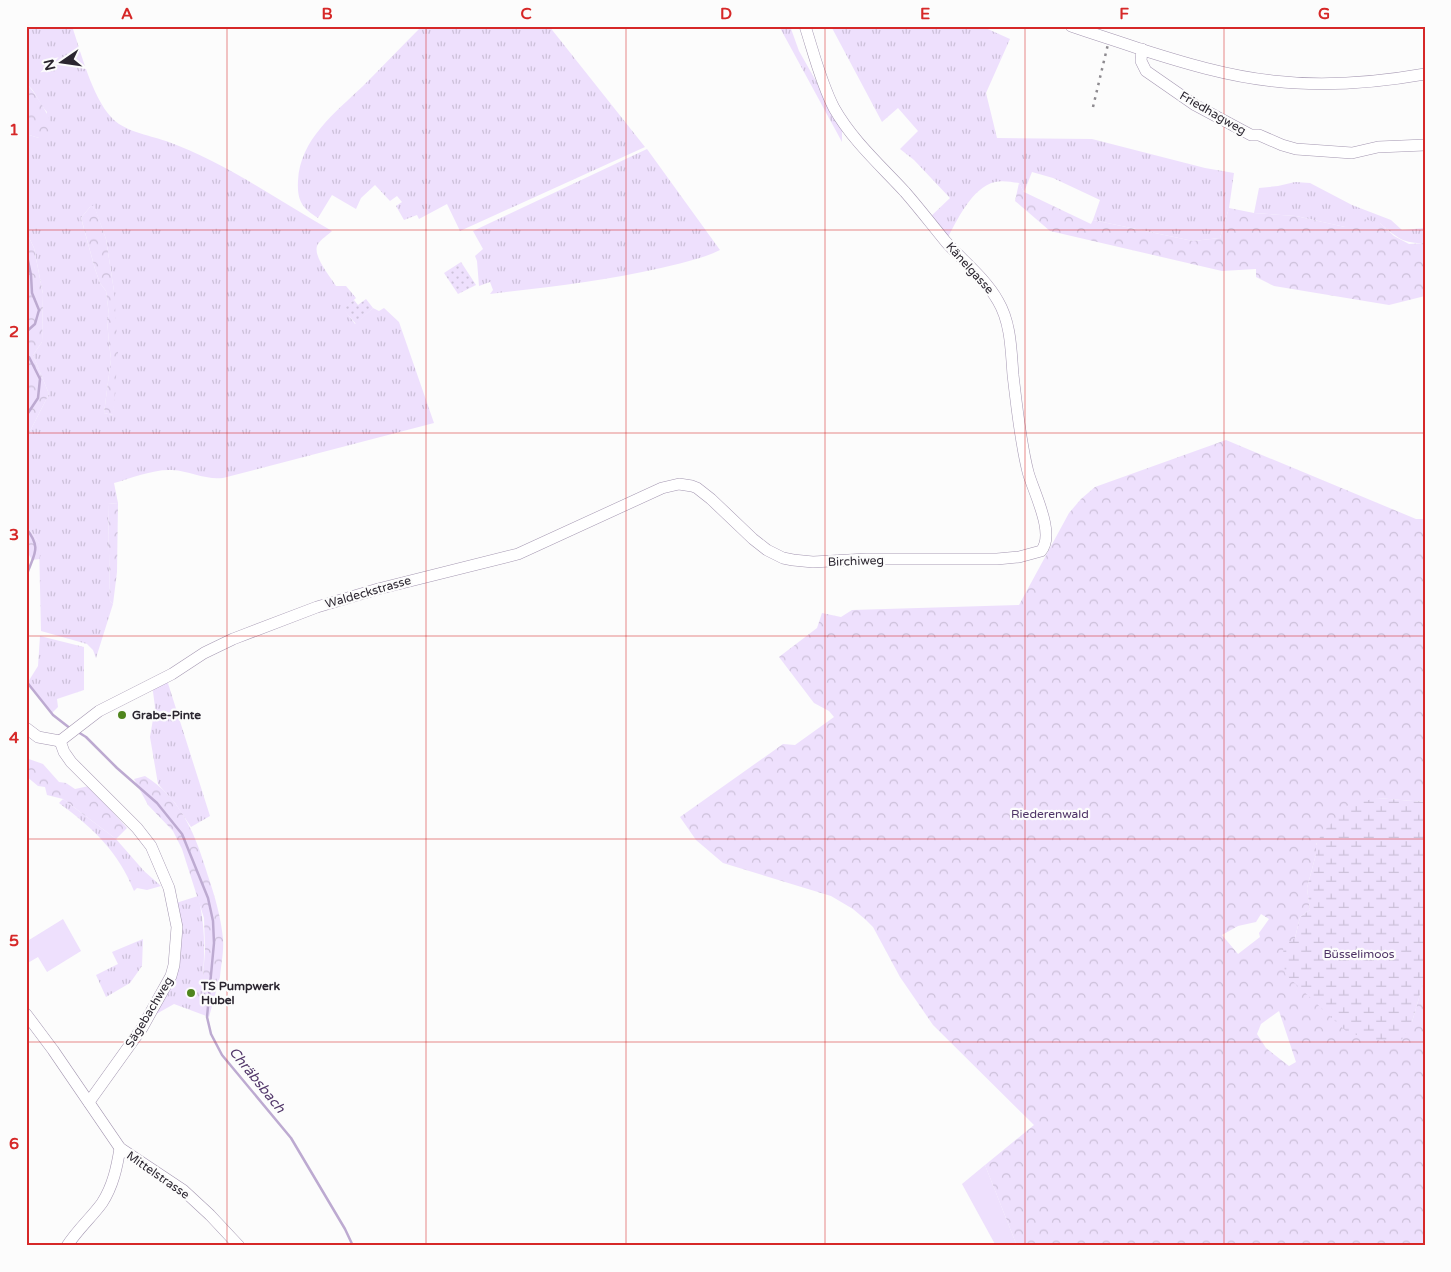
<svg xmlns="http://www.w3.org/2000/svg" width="1451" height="1272" viewBox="0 0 1451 1272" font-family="'Varela Round',sans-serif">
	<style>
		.grass { fill: url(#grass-tufts); fill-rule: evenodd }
		.forest { fill: url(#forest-crowns); fill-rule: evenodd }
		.wetland { fill: url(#wetland-marsh) }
		.garden { fill: url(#garden-dots) }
		.pitch { fill: #eee0fd }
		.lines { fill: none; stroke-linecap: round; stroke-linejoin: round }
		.stream { stroke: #bdaad1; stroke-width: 2.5 }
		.minor-casing { stroke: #a497b1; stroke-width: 12 }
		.minor { stroke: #fff; stroke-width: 11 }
		.rail { stroke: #8d8a8f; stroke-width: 2.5; stroke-dasharray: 2.5 5; stroke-linecap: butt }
		.grid { fill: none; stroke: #d62828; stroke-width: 1; stroke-opacity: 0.55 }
		.poi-dot { fill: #4f851d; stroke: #fcfcfc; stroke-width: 2 }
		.labels { text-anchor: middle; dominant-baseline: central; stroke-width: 4.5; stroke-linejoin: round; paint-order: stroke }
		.street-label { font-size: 12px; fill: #2b2630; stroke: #fcfcfc }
		.poi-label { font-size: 12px; font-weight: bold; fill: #2b2630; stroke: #fcfcfc; text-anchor: start }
		.park-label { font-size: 12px; fill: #4e3365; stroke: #fcfcfc }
		.water-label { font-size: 14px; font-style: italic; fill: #52376a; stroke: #fcfcfc }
		.neatline { fill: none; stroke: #d62828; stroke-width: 2 }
		.grid-label { font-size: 16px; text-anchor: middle; font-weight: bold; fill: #d62828 }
	</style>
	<defs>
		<pattern id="grass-tufts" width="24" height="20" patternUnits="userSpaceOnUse" patternTransform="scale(1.25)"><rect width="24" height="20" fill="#eee0fd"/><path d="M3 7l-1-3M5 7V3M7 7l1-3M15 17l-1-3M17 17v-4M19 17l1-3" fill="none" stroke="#ccc0d9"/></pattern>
		<pattern id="forest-crowns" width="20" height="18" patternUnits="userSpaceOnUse" patternTransform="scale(1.25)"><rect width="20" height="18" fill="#eee0fd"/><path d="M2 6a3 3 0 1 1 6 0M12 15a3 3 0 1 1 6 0" fill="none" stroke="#ccc0d9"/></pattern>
		<pattern id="wetland-marsh" width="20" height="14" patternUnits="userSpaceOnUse" patternTransform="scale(1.25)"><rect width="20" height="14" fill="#eee0fd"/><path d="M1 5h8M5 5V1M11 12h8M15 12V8" fill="none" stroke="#ccc0d9"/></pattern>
		<pattern id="garden-dots" width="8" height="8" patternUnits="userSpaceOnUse" patternTransform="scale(1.25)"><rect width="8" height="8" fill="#eee0fd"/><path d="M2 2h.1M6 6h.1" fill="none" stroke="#ccc0d9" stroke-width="1.8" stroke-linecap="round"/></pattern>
	</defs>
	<rect width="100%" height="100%" fill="#fcfcfc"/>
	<g class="grass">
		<path d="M26 26H72C81 53 92 96 111 117 123 131 148 135 166 141 225 162 277 200 332 231 328 235 321 239 318 244 311 255 331 277 336 286H346L356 298 344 309 355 324 373 308 379 311 384 308 399 322 434 423 223 478C205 480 190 471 172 470 153 469 132 478 114 483L118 503 108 504 110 601 113 604 96 658 93 650 87 644 41 631 39 543 26 525V442L28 435 49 394 33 355 42 342 43 294 34 248 26 231V134L39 138 47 112C39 104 35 89 26 84ZM94 206 106 239 114 291 113 415 104 413 111 359 109 343 107 320 109 315 106 291 100 283 95 269 81 218 90 207Z"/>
		<path d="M422 26H549L645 147 460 231 447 204 419 219 417 215 404 220 396 206 402 202 397 196 390 201 375 185 361 198 356 209 332 195 318 218C302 208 297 201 298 181 300 139 335 113 363 86 383 66 402 46 422 26Z"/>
		<path d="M779 26H790L799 51 842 127V142Z"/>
		<path d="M834 26H981L1010 39 986 93 997 138 1092 139 1205 168 1234 173 1229 208 1220 238 1193 241 1093 220 1100 200 1053 178 1032 172 1024 192 1019 183C1012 182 1002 180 995 182 972 187 956 222 946 241L927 220 950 198 914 160 900 149 918 131 898 108 882 122 832 28Z"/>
		<path d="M647 149 720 250C702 259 681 263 661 268 605 281 548 287 490 294L493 290 490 282 479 286 477 261 475 256 483 249 473 231Z"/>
		<path d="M1295 182 1310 183 1352 205 1391 220 1402 230 1425 228V243C1403 244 1396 237 1380 223L1345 227 1296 216 1254 213 1259 188 1278 186Z"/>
		<path d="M40 636 84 647V690L57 699 58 707 52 713 28 682 38 666Z"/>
		<path d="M166 677 210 816 191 827 175 803 158 784 150 737 155 707 152 684Z"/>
		<path d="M63 799 116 839 144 871 161 886 147 890 137 888 134 891C118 851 93 828 59 803Z"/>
		<path d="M198 896C205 924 205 948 203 977H220L209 1017 174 1004 151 1017 171 983 176 903Z"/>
		<path d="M143 939 142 966 130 983 106 997 96 975 118 964 112 952Z"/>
	</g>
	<g class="forest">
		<path d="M26 84C32 87 50 117 51 124 51 130 48 133 44 137L39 138 26 134Z"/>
		<path d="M1019 183 1024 192 1091 224 1093 220 1193 241 1220 238 1229 208 1254 213 1296 216 1345 227 1360 218 1380 223 1394 236 1409 244 1425 243V296L1389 305 1274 286 1256 277V269L1222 271 1050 231 1015 201Z"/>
		<path d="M94 205 106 239 114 291 118 352 113 415 104 413 111 359 109 343 107 320 109 315 106 291 100 283 95 269 82 221 81 218 90 207Z"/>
		<path d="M26 231 34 248 43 294 42 342 33 355 49 394 28 435 26 442V399L28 396 26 388Z"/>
		<path d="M1226 440 1416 519H1425V802L1377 798 1316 844V854L1307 888 1310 910 1300 917 1295 938 1412 1022 1425 977V1246H1017L985 1165 1034 1125 933 1025 900 977 873 927 866 920 853 909 831 896 723 863 696 840 680 817 783 744 795 745 834 717 829 711 814 703 779 657 817 628 822 613 841 617 852 610 1019 605 1069 513 1081 499 1095 487ZM1261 914 1269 919 1259 933 1260 937 1238 954 1222 935 1238 926 1256 922ZM1279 1011 1296 1062 1289 1066 1266 1048 1257 1034 1261 1024Z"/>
		<path d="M118 503 117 572 113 604 110 601 108 504Z"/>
		<path d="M26 525 39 543 40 559 32 560 26 550Z"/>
		<path d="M26 758 43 764 59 782 66 783 75 789 89 786 127 828 116 839 63 799 47 795 45 787 38 786 26 776Z"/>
		<path d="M145 776C182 799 196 836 208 876 215 897 221 917 223 939 224 951 221 965 220 977H203L205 951 204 918 182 849 173 831 148 805 134 779Z"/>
	</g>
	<path class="wetland" d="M1377 798 1425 802V977L1412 1022 1401 1041 1373 1040 1347 1032 1285 974 1283 947 1295 938 1300 917 1310 910 1307 888 1316 854V845L1322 833 1348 805Z"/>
	<g class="garden">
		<path d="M461 262 476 285 458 294 444 273Z"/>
		<path d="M366 299 373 308 356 324 343 309 354 300 358 305Z"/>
	</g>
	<g class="pitch">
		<path d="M63 919 81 951 47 972 38 957 26 964V937L29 940Z"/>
		<path d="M985 1165 1017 1246H996L962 1184Z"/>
	</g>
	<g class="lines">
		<g class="stream">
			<path d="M26 251 31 275 32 293 39 310 35 324 26 332"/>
			<path d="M26 357H29L40 379 38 398 26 416"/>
			<path d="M26 528C43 550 33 554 26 577"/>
			<path d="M26 681 53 715 71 729"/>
			<path d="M78 732 86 737 117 768 157 803 182 834 208 898 213 921 214 943 207 1017 211 1034 222 1055 291 1138 345 1229 353 1246"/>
		</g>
		<defs>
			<g id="minor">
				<path d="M1071 26C1094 34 1117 41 1140 49 1184 63 1227 76 1273 81 1324 87 1374 83 1425 74"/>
				<path d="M1142 49 1141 61 1146 71 1195 105 1251 135H1259L1282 145 1296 149 1352 153 1378 147 1425 145"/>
				<path d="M26 728 38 737 60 741"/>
				<path d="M60 741 99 711 172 674 204 653 233 639 317 607 378 589 518 554 662 488 679 484 692 486 697 488 711 499 753 539 767 550 783 558 793 560 813 562 866 559H997L1019 557 1041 551C1056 534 1033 491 1028 472 1020 440 1017 408 1013 375 1011 350 1011 323 998 301 985 278 963 261 946 242 932 225 919 208 905 192 880 165 852 140 834 108 821 83 814 54 805 26"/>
				<path d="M60 741 64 752 71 762 137 828 151 846 169 888 177 927 174 965 171 976 142 1028 89 1102"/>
				<path d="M26 1014 53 1050 120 1148 183 1190 210 1215 239 1246"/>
				<path d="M67 1246C77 1230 91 1218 102 1203 113 1186 117 1167 120 1148"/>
			</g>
		</defs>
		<use href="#minor" class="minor-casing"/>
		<use href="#minor" class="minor"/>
		<path class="rail" d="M1093 107 1108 44"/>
	</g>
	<path class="grid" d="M227 26V1246M426 26V1246M626 26V1246M825 26V1246M1025 26V1246M1224 26V1246M26 230H1425M26 433H1425M26 636H1425M26 839H1425M26 1042H1425"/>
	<g class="poi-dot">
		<circle cx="122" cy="715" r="5"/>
		<circle cx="191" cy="993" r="5"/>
	</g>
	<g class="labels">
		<g class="street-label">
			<text transform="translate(1213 113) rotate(30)">Friedhagweg</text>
			<text transform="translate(970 268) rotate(48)">Känelgasse</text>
			<text transform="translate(856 561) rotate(-2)">Birchiweg</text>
			<text transform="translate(368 592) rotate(-16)">Waldeckstrasse</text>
			<text transform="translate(149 1012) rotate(-59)">Sägebachweg</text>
			<text transform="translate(158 1175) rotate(35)">Mittelstrasse</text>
		</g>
		<g class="poi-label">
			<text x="132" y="715">Grabe-Pinte</text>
			<text x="201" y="986">TS Pumpwerk<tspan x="201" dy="14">Hubel</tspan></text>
		</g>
		<g class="park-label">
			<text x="1050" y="814">Riederenwald</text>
			<text x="1359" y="954">Büsselimoos</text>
		</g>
		<g class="water-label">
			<text transform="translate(257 1080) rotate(51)">Chräbsbach</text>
		</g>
	</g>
	<rect width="1451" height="1272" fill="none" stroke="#fcfcfc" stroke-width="55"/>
	<g transform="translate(62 62) rotate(257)" stroke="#fcfcfc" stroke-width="4" paint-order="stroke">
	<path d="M0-4L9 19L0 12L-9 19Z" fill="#2b2630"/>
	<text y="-8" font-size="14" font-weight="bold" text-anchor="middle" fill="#2b2630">N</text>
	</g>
	<rect x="28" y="28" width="1396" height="1216" class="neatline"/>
	<g class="grid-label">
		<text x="127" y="19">A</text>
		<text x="327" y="19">B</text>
		<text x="526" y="19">C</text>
		<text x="726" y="19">D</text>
		<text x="925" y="19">E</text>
		<text x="1124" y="19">F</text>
		<text x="1324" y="19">G</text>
		<text x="14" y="135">1</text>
		<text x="14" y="337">2</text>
		<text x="14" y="540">3</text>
		<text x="14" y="743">4</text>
		<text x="14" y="946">5</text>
		<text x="14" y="1149">6</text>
	</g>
</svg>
